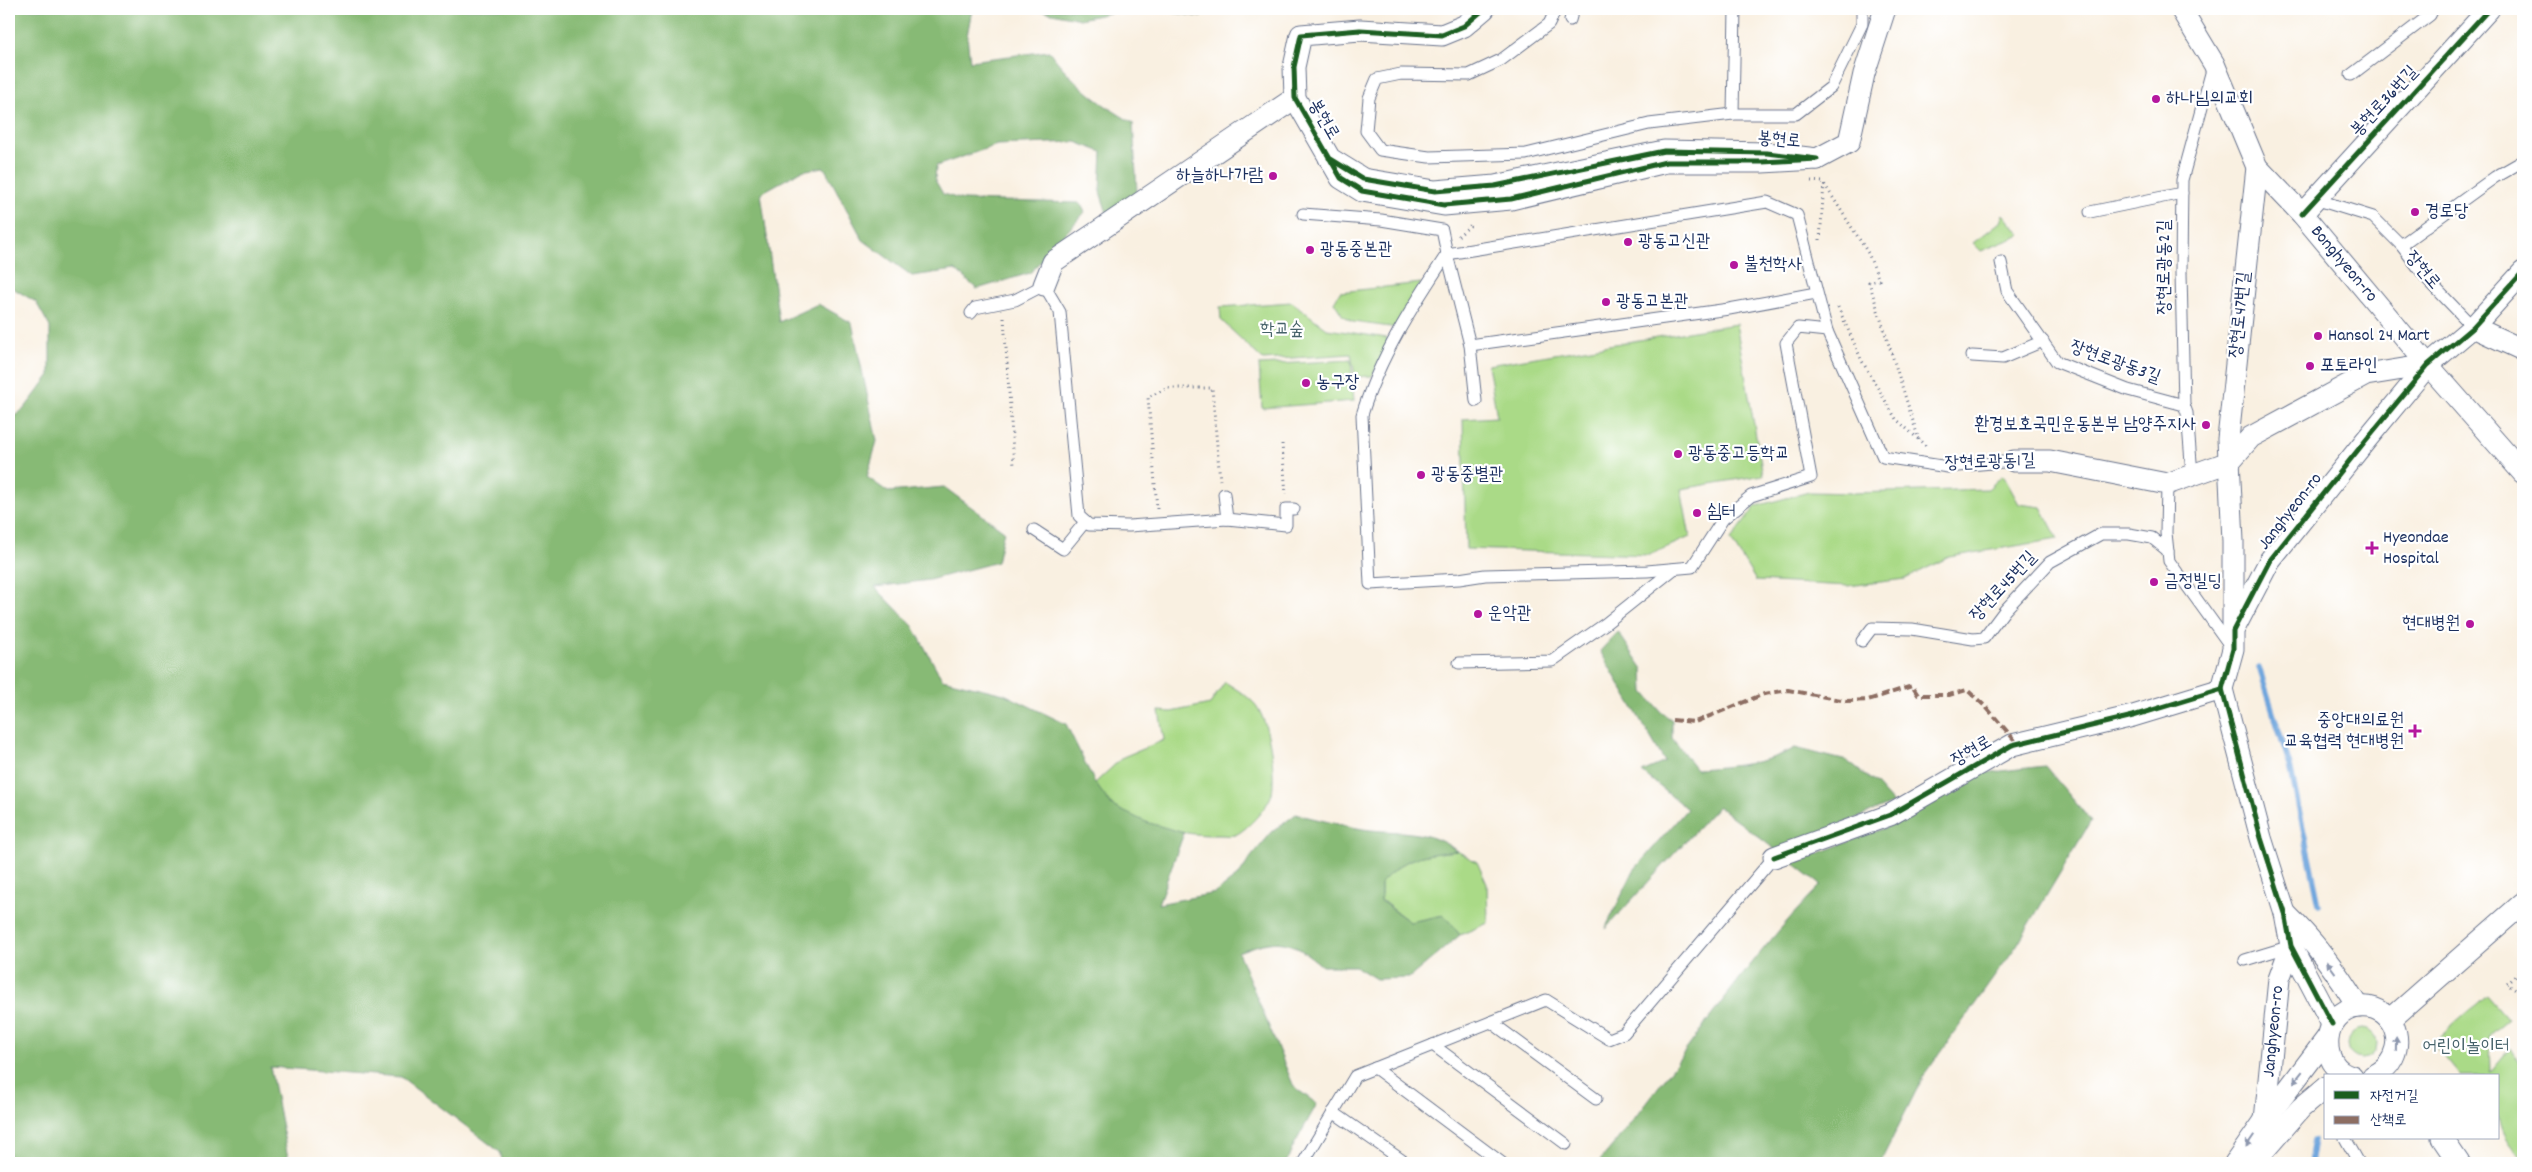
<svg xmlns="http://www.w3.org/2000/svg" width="2532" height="1172" viewBox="0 0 2532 1172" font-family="Dekko,'Poor Story',sans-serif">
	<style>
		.green { fill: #aada87; stroke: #628472 }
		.forest { fill: #87ba74; stroke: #517469 }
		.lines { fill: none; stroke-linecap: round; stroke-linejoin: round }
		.stream { stroke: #6fa6dd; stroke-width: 5.5 }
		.lane-casing { stroke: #69738c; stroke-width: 13 }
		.street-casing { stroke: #69738c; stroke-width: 23 }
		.path { stroke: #69738c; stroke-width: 3; stroke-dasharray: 1 4; stroke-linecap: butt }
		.lane { stroke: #fff; stroke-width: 11 }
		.street { stroke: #fff; stroke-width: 21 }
		.quiet { stroke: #8d6e63; stroke-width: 4; stroke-dasharray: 8 4; stroke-linecap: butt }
		.cycleway-casing { stroke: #fff; stroke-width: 8 }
		.cycleway { stroke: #1b5e20; stroke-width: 5 }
		.oneway { fill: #8d97ae }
		.poi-dot { fill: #b5179e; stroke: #fff; stroke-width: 2 }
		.labels { text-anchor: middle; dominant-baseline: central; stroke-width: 4.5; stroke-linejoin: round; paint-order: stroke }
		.poi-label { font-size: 18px; fill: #1b2f5e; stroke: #fff; text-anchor: start }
		.street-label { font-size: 18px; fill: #1b2f5e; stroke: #fff }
		.park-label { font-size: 18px; fill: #46626a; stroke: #fff }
	</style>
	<rect width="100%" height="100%" fill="#fff"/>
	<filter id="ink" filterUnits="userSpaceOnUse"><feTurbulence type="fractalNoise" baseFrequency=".02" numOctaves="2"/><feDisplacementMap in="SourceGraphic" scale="10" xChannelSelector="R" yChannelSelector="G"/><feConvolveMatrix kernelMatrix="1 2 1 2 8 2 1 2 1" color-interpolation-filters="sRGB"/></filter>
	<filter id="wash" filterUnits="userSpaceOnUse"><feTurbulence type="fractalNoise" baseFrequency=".0096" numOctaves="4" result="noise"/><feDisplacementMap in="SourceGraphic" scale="20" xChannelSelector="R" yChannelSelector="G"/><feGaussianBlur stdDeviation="1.12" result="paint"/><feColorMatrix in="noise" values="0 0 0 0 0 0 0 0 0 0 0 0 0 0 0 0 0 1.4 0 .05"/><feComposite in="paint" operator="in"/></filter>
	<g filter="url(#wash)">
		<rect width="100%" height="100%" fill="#f9f0e1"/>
		<g class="green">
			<path d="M2003 214 2021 235 1981 251 1973 243 2000 222Z"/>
			<path d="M1421 283 1398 328 1353 322 1343 316 1334 302 1340 292Z"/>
			<path d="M1292 302 1327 329 1387 338 1389 344 1372 376 1355 377 1351 354 1263 360 1221 320 1220 307Z"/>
			<path d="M1736 324 1763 475 1681 489 1690 537 1649 555 1466 549 1463 419 1497 417 1488 365Z"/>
			<path d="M1351 360 1354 401 1262 408 1259 365Z"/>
			<path d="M2003 475 2019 504 2041 507 2058 539 1949 557 1905 579 1848 586 1756 581 1731 540 1756 506 1809 492 1853 493 1988 489Z"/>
			<path d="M1225 682C1234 688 1245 694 1253 702 1269 717 1276 771 1272 793 1270 805 1246 831 1235 835 1231 836 1224 835 1219 835 1184 836 1145 826 1114 807 1106 802 1100 791 1095 783L1123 757 1164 740 1159 711 1171 712 1210 704Z"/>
			<path d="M1457 851 1477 862 1487 884 1488 923 1460 935 1444 915 1410 922 1381 900V883C1407 855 1421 855 1457 851Z"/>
			<path d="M2487 995 2508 1019 2489 1035 2490 1072 2510 1048 2523 1070V1160C2493 1128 2498 1117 2498 1076H2460L2433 1043Z"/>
			<circle cx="2362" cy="1044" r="15"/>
		</g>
		<g class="forest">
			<path d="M9 9H972L967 36 970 61 1049 51C1074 84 1097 102 1133 123L1137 192 1107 213 1100 192 1102 152 1076 142 997 145 936 166 935 180 943 194 963 200 1080 203 1085 212 1030 273 977 289 955 270 912 276 863 240 824 167 801 171 761 193 779 322 818 304 852 323 877 441 867 477 888 492 944 487 1004 531 997 562 929 580 875 587 913 626 942 679 1004 694 1066 724 1095 783 1112 806 1146 822 1184 833 1158 904 1215 893 1239 875 1251 857 1272 832 1296 814C1316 819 1337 824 1357 828 1394 835 1425 826 1457 851 1421 855 1407 855 1381 883V901L1410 922 1444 915 1460 935 1409 978 1376 979 1355 966H1322C1289 938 1278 937 1238 952L1294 1087 1317 1104 1293 1147 1286 1163H503L500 1152 401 1077 270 1067 289 1163H9V420L24 409 50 375V327L36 302 9 286Z"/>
			<path d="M1034 9H1128L1080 19Z"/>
			<path d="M1152 9H1207L1201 17Z"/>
			<path d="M1618 632 1643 669 1644 692 1661 712 1672 720V738L1696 769C1728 767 1767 764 1795 748L1847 761 1875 783 1893 803 1777 851 1718 806 1605 929 1634 870 1687 809 1642 772 1665 762 1600 651Z"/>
			<path d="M2045 766 2091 821 2017 945 1923 1077 1880 1163H1598C1675 1073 1737 969 1821 885L1793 863 1895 824 1984 773Z"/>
		</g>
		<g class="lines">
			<g class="stream">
				<path d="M2259 667 2290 766 2319 904"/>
				<path d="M2310 1163 2314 1140"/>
			</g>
		</g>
	</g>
	<g filter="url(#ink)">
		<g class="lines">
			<defs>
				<g id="lane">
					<path d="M1556 9 1549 24 1501 60 1469 75 1401 74 1377 79 1369 98 1366 131 1380 150 1429 157 1526 154 1649 124 1733 114H1796L1831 87 1862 24V9"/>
					<path d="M1570 20 1573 9"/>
					<path d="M2351 75 2430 15 2433 9"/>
					<path d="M1733 114 1735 9"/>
					<path d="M2318 200 2373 217 2401 245 2427 279 2473 327"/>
					<path d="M2090 212 2182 193"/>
					<path d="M1303 214 1381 220 1442 230 1447 254 1767 202 1797 215 1827 331"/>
					<path d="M2401 245 2495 177 2523 161"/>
					<path d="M1447 254C1414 304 1379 357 1362 415L1370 584 1459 579 1485 575 1647 571 1692 567 1723 519 1751 496 1811 477 1786 343 1798 328 1827 331 1883 457 1948 467 2014 461"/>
					<path d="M1447 254 1470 345 1476 401"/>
					<path d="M2001 262 2007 291 2057 362 2128 390 2184 405"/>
					<path d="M971 313 975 308 1015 300 1044 285 1060 312 1079 516 1089 525 1129 526 1227 519 1286 525V509H1294"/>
					<path d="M1470 345 1729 309 1816 293"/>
					<path d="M1972 356 2003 358 2043 341"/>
					<path d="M2192 474 2187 413 2184 405 2181 273 2182 180 2213 66"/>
					<path d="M2167 484 2166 533 2169 561 2231 647"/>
					<path d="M1224 494 1227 519"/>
					<path d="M1034 530 1063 549 1085 522"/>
					<path d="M1862 641 1872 628 1912 629 1973 639 1984 638 2005 610 2050 562 2101 534H2129L2152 538 2168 551"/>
					<path d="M1459 663 1552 661 1605 624 1674 569"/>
					<path d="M2245 960 2291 946"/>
					<path d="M1491 1022 1596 1099"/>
					<path d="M1433 1045 1566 1144"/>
					<path d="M1375 1068 1502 1163"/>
					<path d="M1333 1112 1406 1163"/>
					<path d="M2345 1138 2359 1163"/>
					<path d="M1303 1163 1355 1076 1546 1000 1609 1039 1624 1033 1774 857"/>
				</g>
				<g id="street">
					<path id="s1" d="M2181 9 2214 64 2257 167 2302 214 2428 365 2523 473"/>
					<path d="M1329 158 1363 179 1435 191 1495 186 1664 151 1767 153 1817 159 1762 162H1666L1511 199 1444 205 1362 191 1341 178 1295 98 1294 67 1301 35 1360 30 1442 35 1464 26 1484 9"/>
					<path d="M1817 159 1849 142 1864 74 1885 9"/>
					<path d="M2302 214 2489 9"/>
					<path d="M1044 285 1053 262 1295 98"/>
					<path d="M2473 327 2523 350"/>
					<path d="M2014 461H2050L2167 484 2229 462 2251 437 2366 375 2428 365"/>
					<path d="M2233 628V541L2228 439 2257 167"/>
					<path d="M1774 857 1890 815 2012 745 2133 716 2222 689"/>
					<path d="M2285 913C2314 941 2338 973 2358 1007"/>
					<path d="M2390 1020 2523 903"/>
					<path d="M2332 1024 2291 946 2285 913 2261 838 2222 689 2233 649V631L2270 560 2366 440 2428 365 2473 327 2523 272"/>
					<path d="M2352 1076C2316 1067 2322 1011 2358 1007 2400 1002 2412 1059 2373 1076"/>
					<path id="s2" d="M2265 1120 2279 979 2291 946"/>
					<path d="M2442 1138 2459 1163"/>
					<path d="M2235 1163 2265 1120 2327 1038"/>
					<path d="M2253 1163 2301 1108 2326 1087"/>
				</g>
			</defs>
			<use href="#lane" class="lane-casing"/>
			<use href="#street" class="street-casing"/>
			<g class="path">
				<path d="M1811 181 1823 182 1868 253 1879 280 1869 282 1919 440"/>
				<path d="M1458 236 1472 224"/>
				<path d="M1820 240 1824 184"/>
				<path d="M1838 307 1862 361 1896 419 1927 447"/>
				<path d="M1004 318 1014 466"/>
				<path d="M1282 444 1286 494"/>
				<path d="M1157 509 1148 397 1168 388H1212L1220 480"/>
				<path d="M2523 970 2507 984 2523 995"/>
			</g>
			<use href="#lane" class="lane"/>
			<use href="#street" class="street"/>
			<path class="quiet" d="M1672 720 1695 722 1764 694 1788 690 1846 701 1868 700 1912 686 1918 695H1949L1967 690 1986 707 2018 744"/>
			<defs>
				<g id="cycleway">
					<path d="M1329 158 1363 179 1435 191 1495 186 1664 151 1767 153 1817 159 1762 162H1666L1511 199 1444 205 1362 191 1341 178 1295 98 1294 67 1301 35 1360 30 1442 35 1464 26 1484 9"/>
					<path d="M2302 214 2489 9"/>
					<path d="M1774 857 1890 815 2012 745 2133 716 2222 689"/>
					<path d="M2332 1024 2291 946 2285 913 2261 838 2222 689 2233 649V631L2270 560 2366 440 2428 365 2473 327 2523 272"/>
				</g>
			</defs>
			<use href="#cycleway" class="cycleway-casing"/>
			<use href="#cycleway" class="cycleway"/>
		</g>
		<defs><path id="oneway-solid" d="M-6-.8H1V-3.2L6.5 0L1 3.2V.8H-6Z" transform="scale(1.25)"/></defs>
		<g class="oneway">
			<use href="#oneway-solid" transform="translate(2331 967) rotate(-126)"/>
			<use href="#oneway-solid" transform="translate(2396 1044) rotate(-89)"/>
			<use href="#oneway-solid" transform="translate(2298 1077) rotate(128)"/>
			<use href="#oneway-solid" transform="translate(2250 1141) rotate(124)"/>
		</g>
	</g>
	<g class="poi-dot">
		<circle cx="2156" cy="99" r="5"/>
		<circle cx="1273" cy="176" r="5"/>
		<circle cx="2415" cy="212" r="5"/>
		<circle cx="1628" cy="242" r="5"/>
		<circle cx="1310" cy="250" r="5"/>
		<circle cx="1734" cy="265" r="5"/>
		<circle cx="1606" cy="302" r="5"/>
		<circle cx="2318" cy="336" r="5"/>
		<circle cx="2310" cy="366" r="5"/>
		<circle cx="1306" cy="383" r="5"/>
		<circle cx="2206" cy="425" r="5"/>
		<circle cx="1678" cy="454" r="5"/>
		<circle cx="1421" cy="475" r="5"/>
		<circle cx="1697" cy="513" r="5"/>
		<path d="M2369.5 540.5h5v5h5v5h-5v5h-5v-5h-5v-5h5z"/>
		<circle cx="2154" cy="582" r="5"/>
		<circle cx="1478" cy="614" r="5"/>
		<circle cx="2470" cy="624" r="5"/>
		<path d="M2412.5 723.5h5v5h5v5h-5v5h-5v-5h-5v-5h5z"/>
	</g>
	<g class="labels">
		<g class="poi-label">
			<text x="2166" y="99">하나님의교회</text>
			<text x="1263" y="176" text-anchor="end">하늘하나가람</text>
			<text x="2425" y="212">경로당</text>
			<text x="1638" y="242">광동고신관</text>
			<text x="1320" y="250">광동중본관</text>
			<text x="1744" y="265">불천학사</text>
			<text x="1616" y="302">광동고본관</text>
			<text x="2328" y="336">Hansol 24 Mart</text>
			<text x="2320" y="366">포토라인</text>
			<text x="1316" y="383">농구장</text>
			<text x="2196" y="425" text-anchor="end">환경보호국민운동본부 남양주지사</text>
			<text x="1688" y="454">광동중고등학교</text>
			<text x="1431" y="475">광동중별관</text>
			<text x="1707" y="513">쉼터</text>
			<text x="2383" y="538">Hyeondae<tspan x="2383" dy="21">Hospital</tspan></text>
			<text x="2164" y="582">금정빌딩</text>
			<text x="1488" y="614">운악관</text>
			<text x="2460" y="624" text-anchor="end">현대병원</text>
			<text x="2404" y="721" text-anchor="end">중앙대의료원<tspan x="2404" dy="21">교육협력 현대병원</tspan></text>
		</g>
		<g class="street-label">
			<text transform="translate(2385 102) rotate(-47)">봉현로36번길</text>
			<text transform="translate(1323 120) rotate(60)">봉현로</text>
			<text transform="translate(1779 141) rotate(5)">봉현로</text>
			<text stroke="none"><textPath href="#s1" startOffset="306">Bonghyeon-ro</textPath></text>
			<text transform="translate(2165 267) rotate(-90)">장현로광동2길</text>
			<text transform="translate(2422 271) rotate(50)">장현로</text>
			<text transform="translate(2241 315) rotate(-84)">장현로47번길</text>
			<text transform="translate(2115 363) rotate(20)">장현로광동3길</text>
			<text transform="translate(1990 463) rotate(-2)">장현로광동1길</text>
			<text transform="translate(2291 512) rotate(-52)">Janghyeon-ro</text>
			<text transform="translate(2004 587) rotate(-47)">장현로45번길</text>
			<text transform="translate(1972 752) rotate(-30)">장현로</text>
			<text stroke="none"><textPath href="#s2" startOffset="89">Janghyeon-ro</textPath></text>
		</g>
		<g class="park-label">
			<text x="1282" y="330">학교숲</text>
			<text x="2466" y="1047">어린이놀이터</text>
		</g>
	</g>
	<rect width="2532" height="1172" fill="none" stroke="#fff" stroke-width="30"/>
	<rect x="2324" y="1074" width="175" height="65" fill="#ffffff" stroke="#a4acbf"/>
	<rect x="2334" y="1091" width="25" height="8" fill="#1b5e20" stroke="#a4acbf"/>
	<text x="2370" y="1100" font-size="15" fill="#1b2f5e">자전거길</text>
	<rect x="2334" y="1116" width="25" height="8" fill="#8d6e63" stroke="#a4acbf"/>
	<text x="2370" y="1124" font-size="15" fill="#1b2f5e">산책로</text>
</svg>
